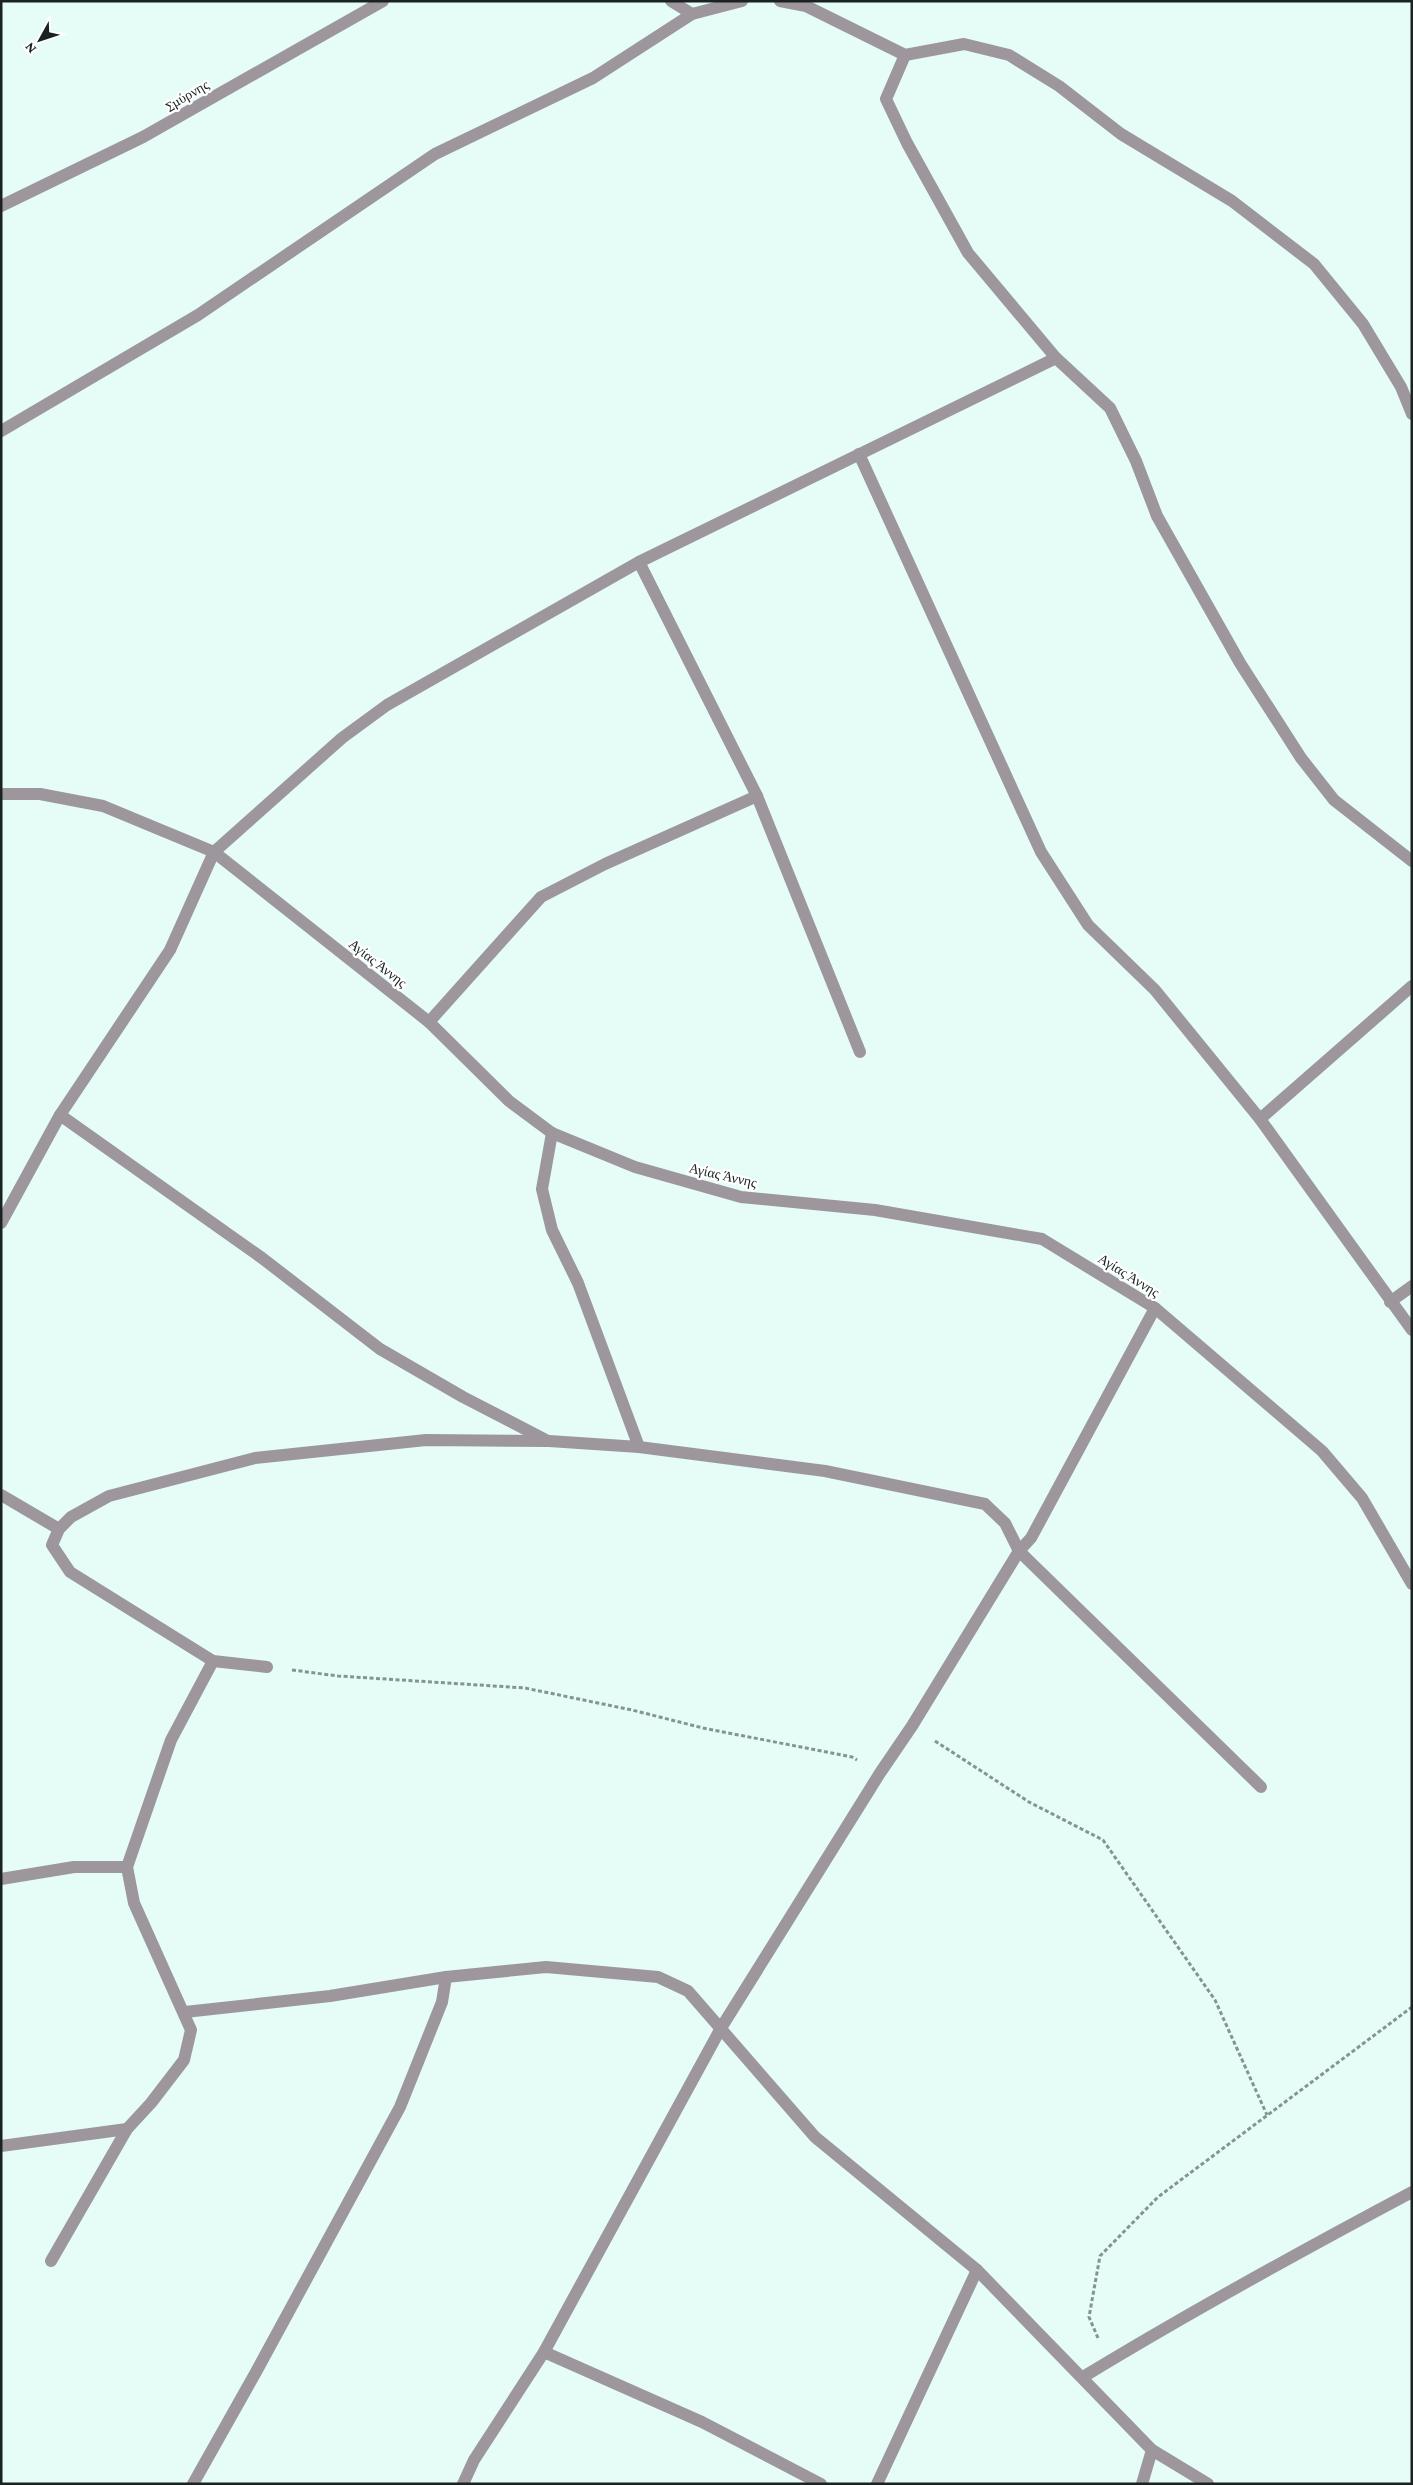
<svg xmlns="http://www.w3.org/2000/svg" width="1413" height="2485" viewBox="0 0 1413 2485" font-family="'Crimson Pro',serif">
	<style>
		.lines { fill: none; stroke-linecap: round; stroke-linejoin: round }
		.path { stroke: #849591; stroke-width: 3; stroke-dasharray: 4 2.5; stroke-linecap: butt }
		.minor { stroke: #9d979d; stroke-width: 12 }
		.labels { text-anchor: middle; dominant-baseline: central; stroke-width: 4.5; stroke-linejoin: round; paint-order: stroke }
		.street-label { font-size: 14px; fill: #1a2321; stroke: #fff }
	</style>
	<rect width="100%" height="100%" fill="#e5fcf7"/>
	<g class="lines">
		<g class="path">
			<path d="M292 1670 338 1676 525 1688 632 1710 703 1728 852 1757 857 1760"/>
			<path d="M935 1741 1029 1802 1103 1840 1215 2000 1267 2115"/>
			<path d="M1098 2338 1089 2317 1100 2256 1158 2197 1412 2007"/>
		</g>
		<g class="minor">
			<path d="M671 1 692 14"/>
			<path d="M780 1 806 6 905 55 964 44 1009 55 1059 86 1121 134 1232 201 1314 264 1363 324 1401 387 1412 414"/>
			<path d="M905 55 886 99 907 143 968 253 1056 358 1110 408 1136 461 1157 516 1240 663 1301 758 1334 800 1412 861"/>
			<path d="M1 206 143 137 383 1"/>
			<path d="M1 431 198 315 435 154 593 78 692 14 742 1"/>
			<path d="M859 454 1041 852 1088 925 1155 990 1260 1119 1412 1330"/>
			<path d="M639 562 757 796 860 1052"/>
			<path d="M1 794H40L103 806 214 852 429 1022 509 1101 552 1133 635 1167 741 1197 875 1210 1042 1239 1155 1308 1322 1451 1362 1498 1412 1584"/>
			<path d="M429 1022 541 897 605 864 757 796"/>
			<path d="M60 1115 262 1258 380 1349 463 1397 546 1440"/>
			<path d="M1260 1119 1412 986"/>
			<path d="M552 1133 542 1189 552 1230 578 1283 639 1447 825 1471 985 1504 1005 1523 1019 1551 1261 1787"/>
			<path d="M1 1223 60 1115 170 950 214 852 342 738 387 705 639 562 1056 358"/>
			<path d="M1390 1302 1412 1286"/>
			<path d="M1 1495 59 1529"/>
			<path d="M267 1667 213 1661 70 1572 52 1545 59 1529 71 1517 109 1496 255 1458 426 1440 549 1441 639 1447"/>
			<path d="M1 1879 74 1867H127"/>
			<path d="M185 2012 330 1996 446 1977"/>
			<path d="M1 2146 127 2129"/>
			<path d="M51 2261 127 2129 151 2103 184 2060 191 2030 134 1903 127 1867 171 1740 213 1661"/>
			<path d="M544 2352 702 2422 821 2484"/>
			<path d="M1083 2377C1190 2312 1301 2251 1412 2192"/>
			<path d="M193 2484 256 2372 400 2107 442 2002 446 1977 546 1967 658 1977 688 1991 815 2137 977 2270 1152 2450 1208 2484"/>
			<path d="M463 2484 474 2460 544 2352 721 2028 880 1773 912 1726 1019 1551 1031 1538 1155 1308"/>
			<path d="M877 2484 977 2270"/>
			<path d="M1142 2484 1152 2450"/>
		</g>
	</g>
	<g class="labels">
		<g class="street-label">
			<text transform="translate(187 95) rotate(-30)">Σμύρνης</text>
			<text transform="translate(378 963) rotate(38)">Αγίας Άννης</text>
			<text transform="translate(723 1175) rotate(13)">Αγίας Άννης</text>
			<text transform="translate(1129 1275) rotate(32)">Αγίας Άννης</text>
		</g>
	</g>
	<rect width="1413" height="2485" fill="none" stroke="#1a2321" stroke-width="5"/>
	<g transform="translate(40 40) rotate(230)" stroke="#ffffff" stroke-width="4" paint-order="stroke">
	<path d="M0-4L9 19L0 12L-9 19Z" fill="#1a2321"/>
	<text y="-8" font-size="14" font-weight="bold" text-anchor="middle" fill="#1a2321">N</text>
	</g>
</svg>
